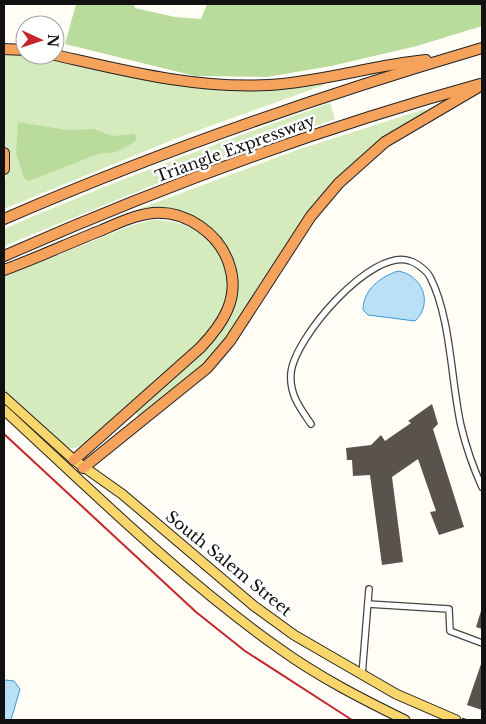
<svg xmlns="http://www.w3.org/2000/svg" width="486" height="724" viewBox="0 0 486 724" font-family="'Libre Baskerville',serif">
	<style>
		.green { fill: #d5ebbd }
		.forest { fill: #b9dc9c }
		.water { fill: #b9e0f7; stroke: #3f96cf }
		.building { fill: #5a524d }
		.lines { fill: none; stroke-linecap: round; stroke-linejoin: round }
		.street-casing { stroke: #444; stroke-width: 8 }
		.primary-casing { stroke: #222; stroke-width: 11 }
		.highway-casing { stroke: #222; stroke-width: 12 }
		.path { stroke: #333; stroke-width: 1; stroke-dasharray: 5 2.5; stroke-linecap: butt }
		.street { stroke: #fff; stroke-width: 5.5 }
		.primary { stroke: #f9d66b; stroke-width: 9 }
		.highway { stroke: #f5a25d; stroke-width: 10 }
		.rail { stroke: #c4262e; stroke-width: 2 }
		.labels { text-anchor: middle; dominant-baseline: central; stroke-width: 5; stroke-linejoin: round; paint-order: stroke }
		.street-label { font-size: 16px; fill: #111; stroke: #fff }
	</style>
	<rect width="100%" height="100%" fill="#fffdf5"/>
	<g class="green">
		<path d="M4 53 38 55 168 84 323 83 324 85 177 138 4 209V188L8 164 4 136Z"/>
		<path d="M330 103 335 119 205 164 4 246V229C111 182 220 142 330 103Z"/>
		<path d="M425 109 427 113 340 177 231 335 200 369 139 417 135 413 221 332 235 300 219 238 210 228 199 220 137 212 136 210 297 150Z"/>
		<path d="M152 220C177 220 204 228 218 251 229 268 233 291 225 309 214 336 179 362 157 381 133 402 109 423 85 444L75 448H66L4 393V277L130 226Z"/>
	</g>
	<g class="forest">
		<path d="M76 4H134L135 8 175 17 201 19 207 4H482V26L417 46 331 66 267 77 195 76 65 44Z"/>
		<path d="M18 122 67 130 94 129 112 136 134 134 137 138 133 143 115 152 98 154 29 181 24 178 16 153Z"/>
	</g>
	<g class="water">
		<path d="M398 271C422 275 434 303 415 321L368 315 363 310C363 290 380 277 398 271Z"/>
		<path d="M6 680 14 681 20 689 11 720H4V681Z"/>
	</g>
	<g class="building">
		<path d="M432 404 438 424 433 429 464 527 439 535 430 512 436 511 418 459 392 477 403 562 382 565 370 475 353 476 352 460H347L346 448 371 445 381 435 385 441 411 423 408 421Z"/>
		<path d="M481 611H482V629L476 627Z"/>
		<path d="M481 664H482V710L467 705Z"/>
	</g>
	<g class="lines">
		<defs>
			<g id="street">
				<path d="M311 424C300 408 289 394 291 373 294 338 372 247 410 261 417 263 427 271 430 277 451 317 451 382 461 426 466 447 473 467 482 487"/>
				<path d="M368 604 449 609 450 631 482 643"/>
				<path d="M362 675 369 589"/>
			</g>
			<g id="primary">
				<path d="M4 397 74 460 122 494 254 606 294 635 396 694 456 720"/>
				<path d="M4 410C93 492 181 579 280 649 319 677 362 699 405 720"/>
			</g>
			<g id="highway">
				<path d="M4 49 25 50"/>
				<path d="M55 55C126 71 195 89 269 85 322 82 373 65 426 60"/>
				<path d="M4 153V169"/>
				<path d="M4 219C160 151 319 96 482 48"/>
				<path d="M4 256C158 188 317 129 480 84"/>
				<path d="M4 270C37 258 69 243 102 230 118 223 135 215 153 213 185 210 219 233 229 264 241 298 222 325 200 348L74 460"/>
				<path d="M83 468 207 368 230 341 311 216 339 183 385 142 482 85"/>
			</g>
		</defs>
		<use href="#street" class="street-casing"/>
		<use href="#primary" class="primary-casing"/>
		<use href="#highway" class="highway-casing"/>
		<path class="path" d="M462 718 468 720"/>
		<use href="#street" class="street"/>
		<use href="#primary" class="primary"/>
		<use href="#highway" class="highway"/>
		<path class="rail" d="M4 434 196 612 245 651 352 720"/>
	</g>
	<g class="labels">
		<g class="street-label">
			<text transform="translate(235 148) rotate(-20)">Triangle Expressway</text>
			<text transform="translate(229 563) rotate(39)">South Salem Street</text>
		</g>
	</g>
	<rect width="486" height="724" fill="none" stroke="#111111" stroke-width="10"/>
	<g transform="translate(40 40) rotate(93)"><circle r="24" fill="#ffffff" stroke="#a0a0a0"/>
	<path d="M0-4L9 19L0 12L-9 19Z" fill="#c4262e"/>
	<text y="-8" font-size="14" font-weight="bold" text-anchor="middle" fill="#111111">N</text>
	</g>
</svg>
